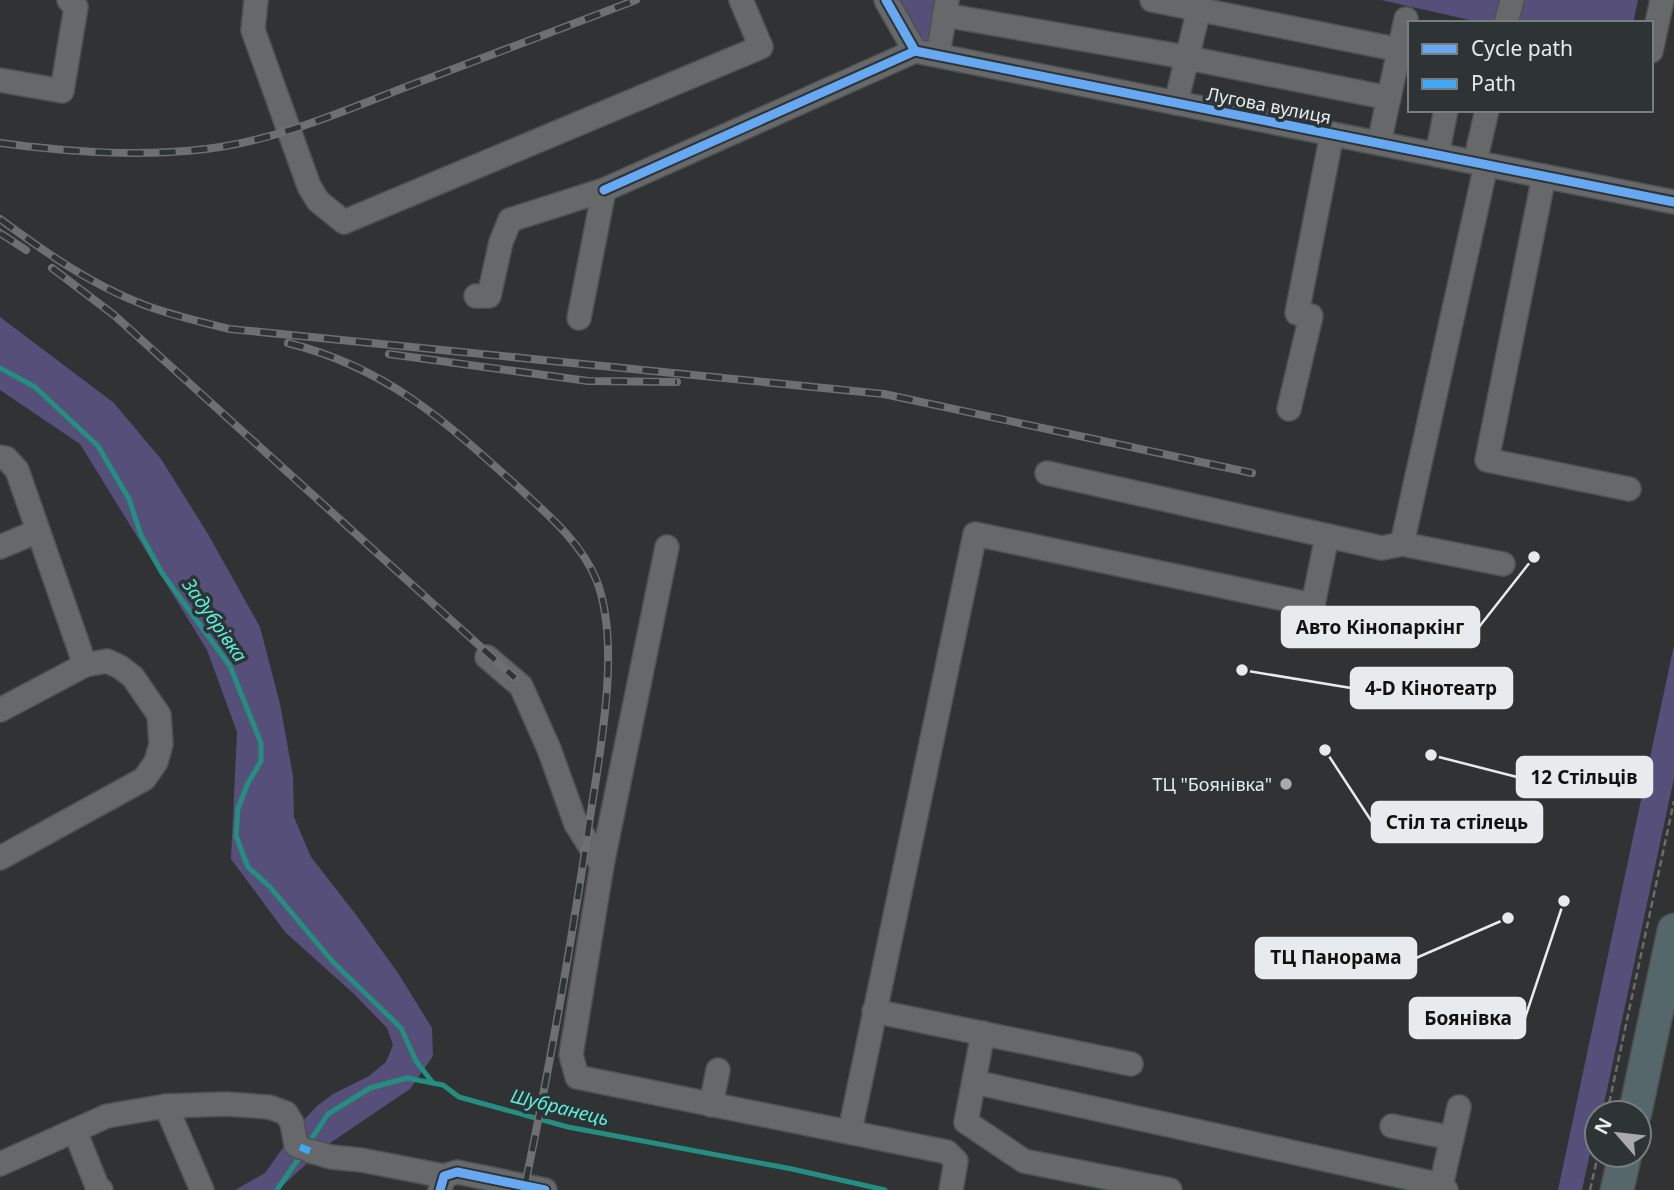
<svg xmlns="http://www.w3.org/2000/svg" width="1674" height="1190" viewBox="0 0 1674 1190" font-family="'Noto Sans',sans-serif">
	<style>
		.green { fill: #564f79 }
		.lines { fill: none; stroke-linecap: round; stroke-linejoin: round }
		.stream { stroke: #248e81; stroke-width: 5 }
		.minor-casing { stroke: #4e5152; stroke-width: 26 }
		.highway-casing { stroke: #4e5152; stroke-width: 35 }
		.path { stroke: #696b6c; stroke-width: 2.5; stroke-dasharray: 7 3.5; stroke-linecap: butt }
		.minor { stroke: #666869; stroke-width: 23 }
		.highway { stroke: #55676a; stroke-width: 32 }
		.rail-casing { stroke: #6e6f70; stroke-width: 8 }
		.rail { stroke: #2e3336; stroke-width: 5; stroke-dasharray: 16; stroke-linecap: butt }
		.quiet { stroke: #3fa9f5; stroke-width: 7; stroke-dasharray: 14 7; stroke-linecap: butt }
		.cycleway-casing { stroke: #2e3336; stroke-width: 13 }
		.cycleway { stroke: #66a8f1; stroke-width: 9 }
		.poi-dot { fill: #a8aaac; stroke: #2e3336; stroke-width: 2.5 }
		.labels { text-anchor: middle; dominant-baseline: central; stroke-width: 7; stroke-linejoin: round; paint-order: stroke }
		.street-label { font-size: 18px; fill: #e8ebed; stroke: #2e3336 }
		.poi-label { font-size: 18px; fill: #e8ebed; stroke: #2e3336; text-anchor: end }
		.water-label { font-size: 19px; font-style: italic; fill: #59f0dc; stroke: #2e3336 }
		.leader { fill: none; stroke: #e8ebed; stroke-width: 2.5 }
		.callout-dot { fill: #e8ebed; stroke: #2e3336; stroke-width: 2.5 }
		.callout { fill: #e8ebed; stroke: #e8ebed; stroke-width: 2.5 }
		.callout-label { font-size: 19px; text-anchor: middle; font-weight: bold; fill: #111 }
	</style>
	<rect width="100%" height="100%" fill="#303234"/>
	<g class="green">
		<path d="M892 0H941L935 43 915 38Z"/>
		<path d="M1381 0H1504L1498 23H1483Z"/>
		<path d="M1522 0H1638L1633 23H1517Z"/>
		<path d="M0 317 114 403 161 459 208 534 260 627 280 704 293 776 294 817 311 857 357 916 398 973 432 1028 433 1056 410 1089 327 1145 278 1190H235L265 1173 299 1125 317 1106 333 1094 369 1076 386 1062 393 1045 387 1028 354 994 285 932 231 859 237 732 207 650 80 444 0 390Z"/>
		<path d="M1674 645V778L1602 1113H1597L1596 1143 1592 1144 1582 1190H1558Z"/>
	</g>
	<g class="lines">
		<g class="stream">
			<path d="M0 368 35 387 98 446 129 499 141 535 162 573 230 666 261 743V761L248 783 238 808 236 836 248 867 270 887 333 962 401 1028 416 1061 433 1083"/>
			<path d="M308 1144 328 1114 370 1088 407 1078 443 1085 459 1097 568 1127 792 1169 885 1190"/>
			<path d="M277 1190 303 1152"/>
		</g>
		<defs>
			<g id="minor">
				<path d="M256 0 253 30 309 186 318 201 344 222 761 47 741 0"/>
				<path d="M886 0 915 51 1674 202"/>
				<path d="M1152 0 1410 52"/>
				<path d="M944 15 1168 54 1389 98"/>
				<path d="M1506 23 1512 0"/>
				<path d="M1651 51 1662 0"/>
				<path d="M938 55 947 0"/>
				<path d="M0 80 62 91 76 7 69 0"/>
				<path d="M1176 103 1199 9"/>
				<path d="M1379 143 1406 19"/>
				<path d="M1437 155 1446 110"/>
				<path d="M1475 162 1487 110"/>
				<path d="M1486 165 1402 544 1503 564"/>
				<path d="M1544 176 1487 460 1629 489"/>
				<path d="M604 190 915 51"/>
				<path d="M476 296H489L501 242 510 220 604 190 579 318"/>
				<path d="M1289 409 1311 316 1297 313 1332 134"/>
				<path d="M0 457 6 458 17 470 85 665 0 710"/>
				<path d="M1047 473 1382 548 1402 544"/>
				<path d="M0 547 38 531"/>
				<path d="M667 547 602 865 571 1055 577 1077 947 1152 956 1161 951 1190"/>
				<path d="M487 657 521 686 549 749 576 824 602 865"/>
				<path d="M0 858 144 779 156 762 161 744 159 715 133 677 120 667 107 661 85 665"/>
				<path d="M874 1011 1131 1064"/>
				<path d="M983 1033 966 1122 1024 1161 1170 1190"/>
				<path d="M974 1082 1441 1185 1446 1190"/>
				<path d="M711 1105 718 1070"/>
				<path d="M166 1106 202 1190"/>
				<path d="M1392 1126 1452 1138"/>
				<path d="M75 1131 97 1186 101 1190"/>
				<path d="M850 1131 975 534 1313 605 1327 536"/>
				<path d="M310 1151 331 1157 361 1160 444 1176"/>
				<path d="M0 1164 107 1116 166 1106 226 1104 269 1107 286 1113 292 1123 296 1145 300 1147"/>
				<path d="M440 1190 444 1176 457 1172 545 1190"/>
				<path d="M1440 1190 1459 1107"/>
			</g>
			<g id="highway">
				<path d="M1635 1113 1674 930"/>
				<path d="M1617 1190 1625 1155"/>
			</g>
		</defs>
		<use href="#minor" class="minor-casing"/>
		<use href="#highway" class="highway-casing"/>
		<g class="path">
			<path d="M1607 1113 1674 801"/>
			<path d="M1590 1190 1598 1155"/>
		</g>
		<use href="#minor" class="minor"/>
		<use href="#highway" class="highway"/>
		<defs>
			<g id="rail">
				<path d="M0 143C69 152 137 157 206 149 273 141 336 114 398 90 478 60 557 30 636 0"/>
				<path d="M0 219C45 252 90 284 142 304 170 315 201 322 230 329L884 394 1252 473"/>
				<path d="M0 233 26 250"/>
				<path d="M52 268 114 315 515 678"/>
				<path d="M288 343C387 368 444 420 518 487 547 514 580 541 596 579 623 646 598 760 588 831 570 951 549 1071 524 1190"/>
				<path d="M389 354 588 381 677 382"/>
			</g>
		</defs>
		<use href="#rail" class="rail-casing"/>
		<use href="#rail" class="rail"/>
		<path class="quiet" d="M300 1147 310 1151"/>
		<defs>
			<g id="cycleway">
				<path d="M886 0 915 51 1674 202"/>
				<path d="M604 190 915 51"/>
				<path d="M440 1190 444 1176 457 1172 545 1190"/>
			</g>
		</defs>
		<use href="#cycleway" class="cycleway-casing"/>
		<use href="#cycleway" class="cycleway"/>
	</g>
	<circle class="poi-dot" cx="1286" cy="784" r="7"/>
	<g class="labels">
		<g class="street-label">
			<text transform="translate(1269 105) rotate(11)">Лугова вулиця</text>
		</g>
		<g class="poi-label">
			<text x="1272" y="784">ТЦ "Боянівка"</text>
		</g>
		<g class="water-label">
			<text transform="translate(215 620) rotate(55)">Задубрівка</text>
			<text transform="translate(560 1107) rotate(14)">Шубранець</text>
		</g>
	</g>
	<path class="leader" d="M1534 557L1479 627M1242 670L1351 688M1431 755L1517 777M1325 750L1372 822M1508 918L1416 958M1564 901L1525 1018"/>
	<g class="callout-dot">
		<circle cx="1534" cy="557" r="7"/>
		<circle cx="1242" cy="670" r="7"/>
		<circle cx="1431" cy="755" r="7"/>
		<circle cx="1325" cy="750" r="7"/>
		<circle cx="1508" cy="918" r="7"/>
		<circle cx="1564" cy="901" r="7"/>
	</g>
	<g class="callout">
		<rect x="1282" y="607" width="197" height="40" rx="7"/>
		<rect x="1351" y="668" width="161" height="40" rx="7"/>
		<rect x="1517" y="757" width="135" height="40" rx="7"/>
		<rect x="1372" y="802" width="170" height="40" rx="7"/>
		<rect x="1256" y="938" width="160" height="40" rx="7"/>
		<rect x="1410" y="998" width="115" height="40" rx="7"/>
	</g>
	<g class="callout-label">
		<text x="1380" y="634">Авто Кінопаркінг</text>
		<text x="1431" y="695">4-D Кінотеатр</text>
		<text x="1584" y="784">12 Стільців</text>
		<text x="1457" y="829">Стіл та стілець</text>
		<text x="1336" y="964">ТЦ Панорама</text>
		<text x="1468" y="1025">Боянівка</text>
	</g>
	<rect x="1408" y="21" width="245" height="91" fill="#2e3336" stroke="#787d7f" stroke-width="2"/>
	<rect x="1422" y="44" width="35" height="10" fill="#66a8f1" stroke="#787d7f" stroke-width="2"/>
	<text x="1471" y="56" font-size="21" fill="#e8ebed">Cycle path</text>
	<rect x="1422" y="79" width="35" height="10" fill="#3fa9f5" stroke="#787d7f" stroke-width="2"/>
	<text x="1471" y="91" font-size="21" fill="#e8ebed">Path</text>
	<g transform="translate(1618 1134) rotate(298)"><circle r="33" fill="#2e3336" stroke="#787d7f" stroke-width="2"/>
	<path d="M0-5L12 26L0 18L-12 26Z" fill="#a8aaac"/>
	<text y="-10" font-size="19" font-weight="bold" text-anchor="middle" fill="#e8ebed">N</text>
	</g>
</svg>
